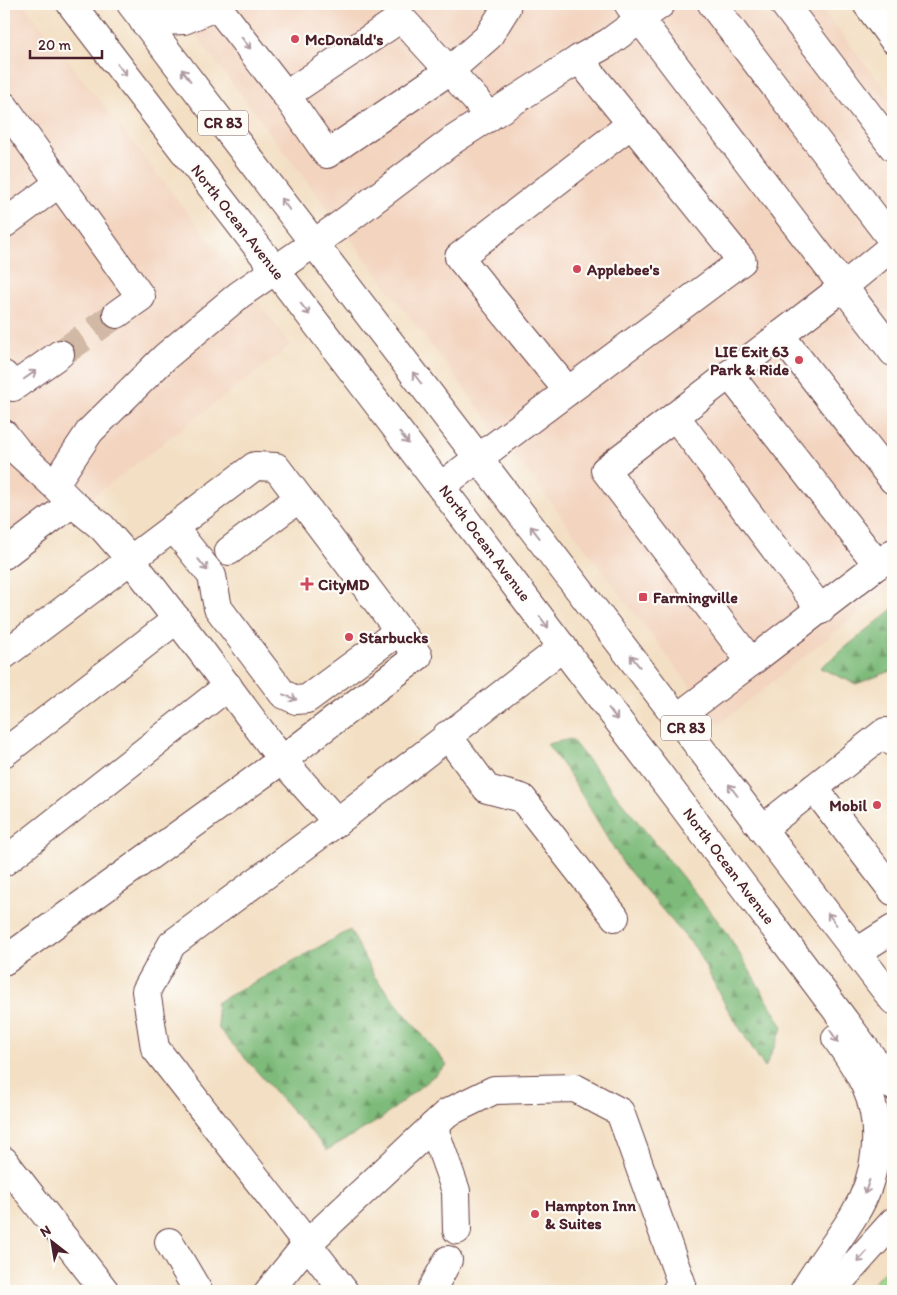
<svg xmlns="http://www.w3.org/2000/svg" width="897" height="1295" viewBox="0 0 897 1295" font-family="Itim,sans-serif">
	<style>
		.built { fill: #f3d4bf }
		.green { fill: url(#green-dots); stroke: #747d5e }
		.forest { fill: url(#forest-firs); stroke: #646d52 }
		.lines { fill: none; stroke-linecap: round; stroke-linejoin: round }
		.minor-tunnel { stroke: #d1b9a5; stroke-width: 28; stroke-dasharray: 28 14; stroke-linecap: butt }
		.minor-casing { stroke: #633c42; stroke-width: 30 }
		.major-casing { stroke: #633c42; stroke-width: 30 }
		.highway-casing { stroke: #633c42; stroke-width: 30 }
		.minor { stroke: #fff; stroke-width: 28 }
		.major { stroke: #fff; stroke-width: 28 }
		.highway { stroke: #fff; stroke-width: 28 }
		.oneway { stroke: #ae9aa0 }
		.poi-dot { fill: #d1495b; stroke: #fdfcf7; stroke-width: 2 }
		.labels { text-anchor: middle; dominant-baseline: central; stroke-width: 4.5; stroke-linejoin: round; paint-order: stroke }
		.shield { fill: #fdfcf7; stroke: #806168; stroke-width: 1 }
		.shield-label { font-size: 15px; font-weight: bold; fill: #4a1f2b }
		.poi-label { font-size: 16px; font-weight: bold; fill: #4a1f2b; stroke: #fdfcf7; text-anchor: start }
		.street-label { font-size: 16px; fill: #4a1f2b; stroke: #fdfcf7 }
	</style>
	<defs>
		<pattern id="green-dots" width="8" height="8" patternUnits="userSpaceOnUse" patternTransform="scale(1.25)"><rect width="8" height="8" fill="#9ddb90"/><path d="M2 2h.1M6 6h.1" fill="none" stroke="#89bc7c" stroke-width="1.8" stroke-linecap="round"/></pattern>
		<pattern id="forest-firs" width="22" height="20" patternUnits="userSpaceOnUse" patternTransform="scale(1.25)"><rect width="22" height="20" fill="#7ebb7a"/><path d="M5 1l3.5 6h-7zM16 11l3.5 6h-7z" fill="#699764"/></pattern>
	</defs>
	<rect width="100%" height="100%" fill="#fdfcf7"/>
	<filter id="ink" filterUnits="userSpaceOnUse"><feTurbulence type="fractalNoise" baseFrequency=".02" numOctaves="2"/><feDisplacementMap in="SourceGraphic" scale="10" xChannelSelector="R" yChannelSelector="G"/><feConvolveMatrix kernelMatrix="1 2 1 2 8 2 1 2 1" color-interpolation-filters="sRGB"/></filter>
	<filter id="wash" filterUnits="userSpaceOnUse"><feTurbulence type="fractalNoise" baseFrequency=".0096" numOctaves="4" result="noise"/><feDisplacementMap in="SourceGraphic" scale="20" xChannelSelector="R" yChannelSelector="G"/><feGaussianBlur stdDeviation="1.12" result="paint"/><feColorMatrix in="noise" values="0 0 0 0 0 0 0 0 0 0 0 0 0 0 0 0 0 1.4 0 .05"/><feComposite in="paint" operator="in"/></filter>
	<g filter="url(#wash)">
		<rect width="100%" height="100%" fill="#f3dfc3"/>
		<g class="built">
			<path d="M4 4H24L291 345 4 565Z"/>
			<path d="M172 4H819L893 100V586L719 724Z"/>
		</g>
		<path class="green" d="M893 1261V1291H867Z"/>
		<g class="forest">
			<path d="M893 609V674L891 671 856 684 820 668Z"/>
			<path d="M571 739 726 931 783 1027 765 1068 727 1008 696 949 624 865 571 777 547 744Z"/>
			<path d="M350 930 374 976 447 1065 381 1119 327 1150 219 1029 216 1003Z"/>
		</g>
	</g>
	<g filter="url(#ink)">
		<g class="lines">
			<path class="minor-tunnel" d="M60 354 117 314"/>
			<defs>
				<g id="minor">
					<path d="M218 4 217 6 286 95 327 154 449 71 488 37 506 8 504 4"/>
					<path d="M712 4 893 241"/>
					<path d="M784 4 893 147"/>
					<path d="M867 4 893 39"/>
					<path d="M629 5 893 352"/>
					<path d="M144 22 184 20 217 6"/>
					<path d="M286 95 401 18 476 100 488 118"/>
					<path d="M4 106 141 297 117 314"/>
					<path d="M4 224 59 183"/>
					<path d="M893 246 843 287 605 470 751 662 893 553"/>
					<path d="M780 335 893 480"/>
					<path d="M729 374 878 565"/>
					<path d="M4 375 13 387 60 354"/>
					<path d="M568 391 459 257 631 124"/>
					<path d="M675 416 821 610"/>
					<path d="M4 434 19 453 54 485"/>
					<path d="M441 486 742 261 579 59"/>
					<path d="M173 527 212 576 218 608 283 694 296 700 307 699 399 631"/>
					<path d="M229 551 299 498"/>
					<path d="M4 555 72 503"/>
					<path d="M563 647 337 822 282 760 202 652 131 560 102 527 72 503 54 485 90 431 165 357 239 295 343 223 453 140 579 59 608 43 661 4"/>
					<path d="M4 655 255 466 276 467 418 656 282 760 4 961"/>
					<path d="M678 717 751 662"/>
					<path d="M447 735 487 789 522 798 615 917"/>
					<path d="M4 753 177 619"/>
					<path d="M814 788 893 891"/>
					<path d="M337 822 172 944 146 991 155 1048 344 1291"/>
					<path d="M762 829 885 732 893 742"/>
					<path d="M4 862 228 686"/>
					<path d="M857 952 893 929"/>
					<path d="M433 1126 456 1191 457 1230"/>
					<path d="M4 1161 105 1291"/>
					<path d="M169 1242 198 1291"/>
					<path d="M269 1291 307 1244 447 1113 494 1090 575 1088 620 1112 682 1285 676 1291"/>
					<path d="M431 1291 448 1260"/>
				</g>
				<path id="major" d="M831 1291 893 1222"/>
				<g id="highway">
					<path d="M71 4C275 269 479 535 680 802 751 897 823 991 893 1086"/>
					<path d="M131 4 893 1000"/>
					<path d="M804 1291C819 1265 838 1241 854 1215 877 1178 884 1127 866 1087 858 1069 847 1054 836 1038"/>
				</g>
			</defs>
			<use href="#minor" class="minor-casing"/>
			<use href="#major" class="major-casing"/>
			<use href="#highway" class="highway-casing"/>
			<use href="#minor" class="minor"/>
			<use href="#major" class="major"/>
			<use href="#highway" class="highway"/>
		</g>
		<defs><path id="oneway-shaft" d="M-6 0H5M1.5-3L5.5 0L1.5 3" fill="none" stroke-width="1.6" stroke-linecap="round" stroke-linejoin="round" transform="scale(1.25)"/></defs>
		<g class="oneway">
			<use href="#oneway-shaft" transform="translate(246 43) rotate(52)"/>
			<use href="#oneway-shaft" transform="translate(122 70) rotate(53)"/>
			<use href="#oneway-shaft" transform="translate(186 75) rotate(-127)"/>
			<use href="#oneway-shaft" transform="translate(285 204) rotate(-127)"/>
			<use href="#oneway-shaft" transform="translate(305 309) rotate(52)"/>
			<use href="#oneway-shaft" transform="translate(30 375) rotate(-35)"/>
			<use href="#oneway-shaft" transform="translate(417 378) rotate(-127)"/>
			<use href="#oneway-shaft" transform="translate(404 438) rotate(52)"/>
			<use href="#oneway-shaft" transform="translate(535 532) rotate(-128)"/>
			<use href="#oneway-shaft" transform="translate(203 565) rotate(51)"/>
			<use href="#oneway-shaft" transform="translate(544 622) rotate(53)"/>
			<use href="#oneway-shaft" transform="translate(635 661) rotate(-128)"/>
			<use href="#oneway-shaft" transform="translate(290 697) rotate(21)"/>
			<use href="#oneway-shaft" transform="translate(613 714) rotate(53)"/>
			<use href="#oneway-shaft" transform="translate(733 790) rotate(-127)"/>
			<use href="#oneway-shaft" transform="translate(832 919) rotate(-127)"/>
			<use href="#oneway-shaft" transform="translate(834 1036) rotate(56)"/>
			<use href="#oneway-shaft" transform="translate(867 1187) rotate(109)"/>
			<use href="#oneway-shaft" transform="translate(862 1257) rotate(132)"/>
		</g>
	</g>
	<g class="poi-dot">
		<circle cx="295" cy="39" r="5"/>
		<circle cx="577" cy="269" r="5"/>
		<circle cx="799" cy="360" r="5"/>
		<path d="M304.5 576.5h5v5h5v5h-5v5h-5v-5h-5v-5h5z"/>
		<rect x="638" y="592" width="10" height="10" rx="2.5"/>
		<circle cx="349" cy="637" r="5"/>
		<circle cx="877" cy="805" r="5"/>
		<circle cx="535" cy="1214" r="5"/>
	</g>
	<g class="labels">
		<g class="shield">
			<rect x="198" y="110.5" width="50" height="25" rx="4"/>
			<rect x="661" y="715.5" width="50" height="25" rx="4"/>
		</g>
		<g class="shield-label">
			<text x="223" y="123">CR 83</text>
			<text x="686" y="728">CR 83</text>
		</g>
		<g class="poi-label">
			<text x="305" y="39">McDonald's</text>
			<text x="587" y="269">Applebee's</text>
			<text x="789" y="351" text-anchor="end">LIE Exit 63<tspan x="789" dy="18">Park &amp; Ride</tspan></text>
			<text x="318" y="584">CityMD</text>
			<text x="653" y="597">Farmingville</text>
			<text x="359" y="637">Starbucks</text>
			<text x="867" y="805" text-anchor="end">Mobil</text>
			<text x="545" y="1205">Hampton Inn<tspan x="545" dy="18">&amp; Suites</tspan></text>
		</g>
		<g class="street-label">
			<text transform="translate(238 222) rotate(52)">North Ocean Avenue</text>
			<text transform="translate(485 543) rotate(53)">North Ocean Avenue</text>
			<text transform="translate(729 866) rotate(53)">North Ocean Avenue</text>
		</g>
	</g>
	<rect width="897" height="1295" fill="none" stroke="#fdfcf7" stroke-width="20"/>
	<g transform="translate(52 1242) rotate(329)" stroke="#fdfcf7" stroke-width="4" paint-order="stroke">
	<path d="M0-4L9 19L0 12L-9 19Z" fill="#4a1f2b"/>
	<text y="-8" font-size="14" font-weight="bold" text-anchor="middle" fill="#4a1f2b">N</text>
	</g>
	<path d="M30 50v8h72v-8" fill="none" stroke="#4a1f2b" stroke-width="2.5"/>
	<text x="38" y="50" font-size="15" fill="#4a1f2b" stroke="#fdfcf7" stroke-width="4" paint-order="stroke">20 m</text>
</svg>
